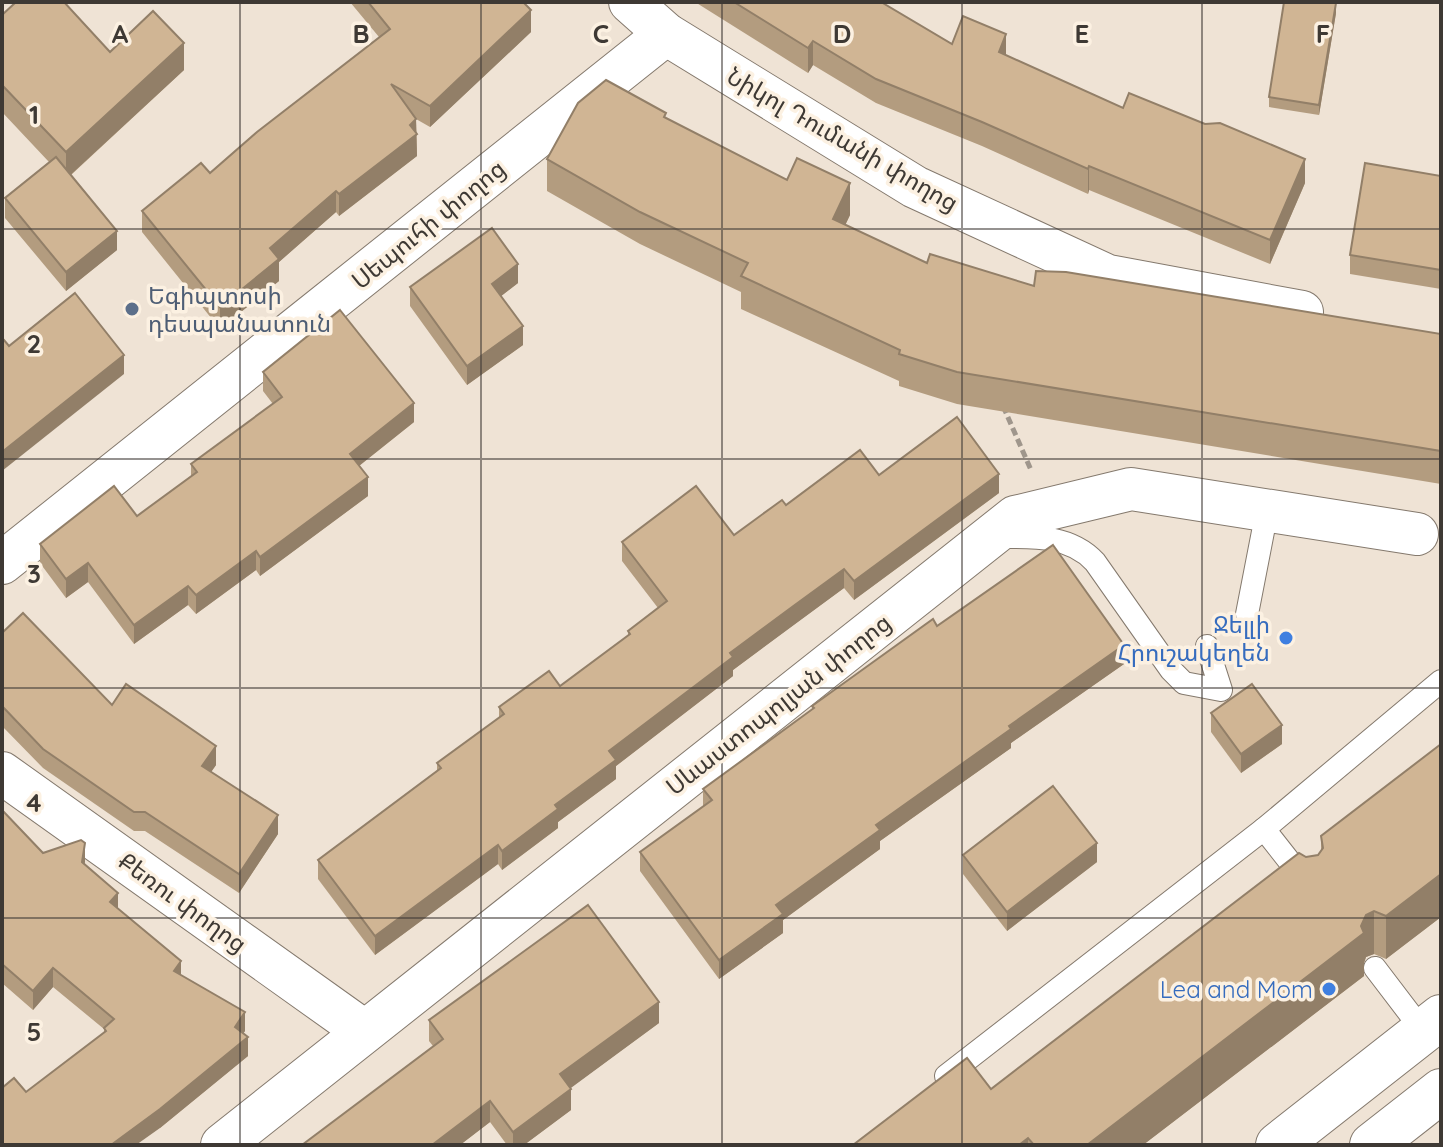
<svg xmlns="http://www.w3.org/2000/svg" width="1443" height="1147" viewBox="0 0 1443 1147" font-family="Quicksand,'Noto Sans Armenian',sans-serif">
	<style>
		.lines { fill: none; stroke-linecap: round; stroke-linejoin: round }
		.service-casing { stroke: #84796d; stroke-width: 24 }
		.minor-casing { stroke: #84796d; stroke-width: 44 }
		.primary-casing { stroke: #84796d; stroke-width: 46 }
		.path { stroke: #9f968c; stroke-width: 5; stroke-dasharray: 8 4; stroke-linecap: butt }
		.service { stroke: #fff; stroke-width: 22 }
		.minor { stroke: #fff; stroke-width: 42 }
		.primary { stroke: #fff; stroke-width: 44 }
		.wall { fill: #b39c7f }
		.shaded-wall { fill: #927f68 }
		.building { fill: #d0b594; stroke: #927f68; stroke-width: 2 }
		.grid { fill: none; stroke: #3e3934; stroke-width: 2; stroke-opacity: 0.55 }
		.service-dot { fill: #5c6f8a; stroke: #fcf1e2; stroke-width: 3 }
		.shop-dot { fill: #3f7fe0; stroke: #fcf1e2; stroke-width: 3 }
		.labels { text-anchor: middle; dominant-baseline: central; stroke-width: 7; stroke-linejoin: round; paint-order: stroke }
		.street-label { font-size: 24px; fill: #3e3934; stroke: #fcf1e2 }
		.service-label { font-size: 24px; fill: #4e5e75; stroke: #fcf1e2; text-anchor: start }
		.shop-label { font-size: 24px; fill: #366cbe; stroke: #fcf1e2; text-anchor: end }
		.grid-label { font-size: 26px; text-anchor: middle; font-weight: bold; fill: #3e3934; stroke: #fcf1e2; stroke-width: 7; stroke-linejoin: round; paint-order: stroke }
	</style>
	<rect width="100%" height="100%" fill="#efe3d5"/>
	<g class="lines">
		<defs>
			<g id="service">
				<path d="M995 537C1031 537 1069 534 1095 562L1171 670 1184 683 1221 690 1207 646"/>
				<path d="M1247 614 1267 511"/>
				<path d="M1264 829 1308 885"/>
				<path d="M1375 968 1423 1031"/>
				<path d="M946 1076 1264 829 1441 681"/>
			</g>
			<g id="minor">
				<path d="M630 2 666 34 915 187 1108 276 1302 312"/>
				<path d="M2 563 666 34"/>
				<path d="M2 773 364 1031"/>
				<path d="M222 1145 1015 517 1131 489 1417 534"/>
			</g>
			<g id="primary">
				<path d="M1278 1145 1441 1017"/>
				<path d="M1372 1145 1441 1091"/>
			</g>
		</defs>
		<use href="#service" class="service-casing"/>
		<use href="#minor" class="minor-casing"/>
		<use href="#primary" class="primary-casing"/>
		<path class="path" d="M1003 406 1031 470"/>
		<use href="#service" class="service"/>
		<use href="#minor" class="minor"/>
		<use href="#primary" class="primary"/>
	</g>
	<g class="wall">
		<path d="M350 2H523L531 32 430 127 416 119 417 156 339 216 336 212 279 262V281L220 329 142 232V211L210 173 379 37Z"/>
		<path d="M695 2H881L952 44 1006 55 1123 108 1305 183 1270 264 1089 190 1088 194 982 146 876 103 813 65 808 73Z"/>
		<path d="M1336 13 1319 115 1269 107V97Z"/>
		<path d="M2 15 110 52 184 70 71 175 117 250 66 291 5 218V198L49 162 2 112Z"/>
		<path d="M666 118 850 215 845 225 927 263 1034 286 1441 334V484L957 404 899 386V381L741 309V292L640 244 547 191V159Z"/>
		<path d="M1441 176V289L1350 274V255Z"/>
		<path d="M518 283 501 296 523 345 467 385 410 306V287Z"/>
		<path d="M263 372 414 422 359 466 368 496 260 576 256 570 196 614 188 605 134 644 88 582 66 598 40 563V544L137 516 191 476V464L273 404 263 391Z"/>
		<path d="M879 475 999 493 854 600 844 588 792 626 733 670V676L616 766V779L558 822V828L502 870 498 864 375 955 318 879V860L437 771V763L499 718V707L560 686 628 636V631L658 608 622 561V542L734 535 786 505Z"/>
		<path d="M937 626 1124 664 1011 743V748L880 841V849L783 920V933L719 979 640 871V852L703 806V789L812 709V706Z"/>
		<path d="M2 633 112 705 216 765 211 772 278 834 239 893 145 831H134L43 768 2 726Z"/>
		<path d="M1211 713 1282 744 1241 773 1211 732Z"/>
		<path d="M1441 744V917L1386 959 1374 954 1366 957 1364 963V976L1143 1145H853L991 1089 1306 857 1318 855 1321 851V836Z"/>
		<path d="M2 810 43 853 85 864 118 908 181 975 245 1031 243 1033 248 1056 160 1128 26 1092 104 1033V1029L53 987 33 1010 2 983Z"/>
		<path d="M963 855 1097 862 1007 931 963 874Z"/>
		<path d="M429 1020 659 1023 570 1088 571 1110 524 1145H507L490 1122 460 1145H302L433 1046 429 1041Z"/>
	</g>
	<g class="shaded-wall">
		<path d="M1336 3V13L1319 115V105Z"/>
		<path d="M531 10V32L430 127V106Z"/>
		<path d="M1006 34V59L999 52Z"/>
		<path d="M813 41V65L808 73V48Z"/>
		<path d="M184 43V70L66 179V152Z"/>
		<path d="M416 119 417 156 339 216V194Z"/>
		<path d="M1305 159V183L1270 264V240Z"/>
		<path d="M1089 166V190L1088 194V169Z"/>
		<path d="M850 183V215L833 251V219Z"/>
		<path d="M336 191V212L279 262V281L220 329V307L270 248Z"/>
		<path d="M117 231V250L66 291V272Z"/>
		<path d="M518 264V283L492 303V284Z"/>
		<path d="M523 326V345L467 385V366Z"/>
		<path d="M124 355V374L2 471V452Z"/>
		<path d="M414 403V422L350 473V454Z"/>
		<path d="M999 474V493L854 600V581Z"/>
		<path d="M368 477V496L260 576V557Z"/>
		<path d="M256 551V570L196 614V595Z"/>
		<path d="M88 563V582L66 598V579Z"/>
		<path d="M844 569V588L733 670V676L616 766V779L558 822V828L502 870V851L609 751 730 653Z"/>
		<path d="M188 586V605L134 644V625Z"/>
		<path d="M1124 645V664L1011 743V748L880 841V849L783 920V933L719 979V960L776 905 876 825 1009 726Z"/>
		<path d="M1282 725V744L1241 773V754Z"/>
		<path d="M216 746V765L202 785V766Z"/>
		<path d="M278 815V834L239 893V874Z"/>
		<path d="M85 843V862L82 881V862Z"/>
		<path d="M1097 843V862L1007 931V912Z"/>
		<path d="M498 845V864L375 955V936Z"/>
		<path d="M1441 874V917L1386 959V916Z"/>
		<path d="M118 893V912L110 902Z"/>
		<path d="M1374 911V954L1366 957 1364 963V976L1143 1145H1087L1361 926 1366 915Z"/>
		<path d="M181 961V980L174 971Z"/>
		<path d="M53 968V987L33 1010V991Z"/>
		<path d="M659 1002V1023L560 1096V1074Z"/>
		<path d="M245 1012V1031L235 1046V1027Z"/>
		<path d="M248 1037V1056L160 1128 136 1145H111Z"/>
		<path d="M571 1089V1110L524 1145H513V1132Z"/>
		<path d="M490 1101V1122L460 1145H432Z"/>
		<path d="M1028 1138V1145H1019Z"/>
	</g>
	<g class="building">
		<path d="M16 2H64L110 52 153 11 184 43 66 152 2 85V15Z"/>
		<path d="M368 2H523L531 10 430 106 391 84 416 119 410 125 417 134 339 194 336 191 270 248 279 259 220 307 142 211 201 163 210 173 257 132 390 29Z"/>
		<path d="M734 2H881L952 44 963 16 1006 34 999 52 1123 108 1129 93 1205 124 1220 123 1305 159 1270 240 1089 166 1088 169 982 122 876 79 813 41 808 48Z"/>
		<path d="M1284 2H1328L1336 3 1319 105 1269 97Z"/>
		<path d="M606 80 666 113 664 117 787 180 797 158 850 183 833 219 927 263 930 254 1034 286 1036 271 1066 272 1441 334V451L957 372 899 354 900 350 741 276 748 263 640 212 547 159 578 103Z"/>
		<path d="M56 157 117 231 66 272 5 198Z"/>
		<path d="M1365 163 1441 176V270L1350 255Z"/>
		<path d="M492 228 518 264 492 284 523 326 467 366 410 287Z"/>
		<path d="M75 293 124 355 2 452V341L4 340 9 346Z"/>
		<path d="M340 310 414 403 350 454 368 477 260 557 256 551 196 595 188 586 134 625 88 563 66 579 40 544 114 486 137 516 197 472 191 464 282 397 263 372Z"/>
		<path d="M957 417 999 474 854 581 844 569 792 607 730 653 733 657 609 751 616 760 555 805 558 809 502 851 498 845 375 936 318 860 441 768 437 763 504 714 499 707 549 671 560 686 630 634 628 631 667 601 622 542 696 486 734 535 782 500 786 505 860 450 879 475Z"/>
		<path d="M1053 545 1124 645 1009 726 1011 729 876 825 880 830 776 905 783 914 719 960 640 852 712 800 703 789 814 708 812 706 933 619 937 626Z"/>
		<path d="M23 613 112 705 126 684 216 746 202 766 278 815 239 874 145 812H134L43 749 2 706V633Z"/>
		<path d="M1252 684 1282 725 1241 754 1211 713Z"/>
		<path d="M1441 744V874L1386 916 1374 911 1366 915 1361 926 1364 933 1087 1145H1034L1028 1138 1019 1145H853L967 1058 991 1089 1299 853 1306 857 1318 855 1323 848 1321 836Z"/>
		<path d="M1053 786 1097 843 1007 912 963 855Z"/>
		<path d="M2 810 43 853 81 840 85 843 82 862 118 893 110 902 181 961 174 971 245 1012 235 1027 248 1037 160 1109 111 1145H2V1088L14 1078 26 1092 106 1031 104 1028 114 1019 53 968 33 991 2 964Z"/>
		<path d="M588 905 659 1002 560 1074 571 1089 513 1132 490 1101 432 1145H302L443 1039 429 1020Z"/>
	</g>
	<path class="grid" d="M240 2V1145M481 2V1145M722 2V1145M962 2V1145M1202 2V1145M2 229H1441M2 459H1441M2 688H1441M2 918H1441"/>
	<circle class="service-dot" cx="132" cy="309" r="8"/>
	<g class="shop-dot">
		<circle cx="1286" cy="638" r="8"/>
		<circle cx="1329" cy="989" r="8"/>
	</g>
	<g class="labels">
		<g class="street-label">
			<text transform="translate(843 139) rotate(30)">Նիկոլ Դումանի փողոց</text>
			<text transform="translate(428 224) rotate(-39)">Սեպուհի փողոց</text>
			<text transform="translate(778 704) rotate(-38)">Սևաստոպոլյան փողոց</text>
			<text transform="translate(183 902) rotate(36)">Քեռու փողոց</text>
		</g>
		<g class="service-label">
			<text x="148" y="295">Եգիպտոսի<tspan x="148" dy="28">դեսպանատուն</tspan></text>
		</g>
		<g class="shop-label">
			<text x="1270" y="624">Ջելլի<tspan x="1270" dy="28">Հրուշակեղեն</tspan></text>
			<text x="1313" y="989">Lea and Mom</text>
		</g>
	</g>
	<g class="grid-label">
		<text x="120" y="43">A</text>
		<text x="361" y="43">B</text>
		<text x="601" y="43">C</text>
		<text x="842" y="43">D</text>
		<text x="1082" y="43">E</text>
		<text x="1323" y="43">F</text>
		<text x="34" y="124">1</text>
		<text x="34" y="353">2</text>
		<text x="34" y="583">3</text>
		<text x="34" y="812">4</text>
		<text x="34" y="1041">5</text>
	</g>
	<rect width="1443" height="1147" fill="none" stroke="#3e3934" stroke-width="8"/>
</svg>
